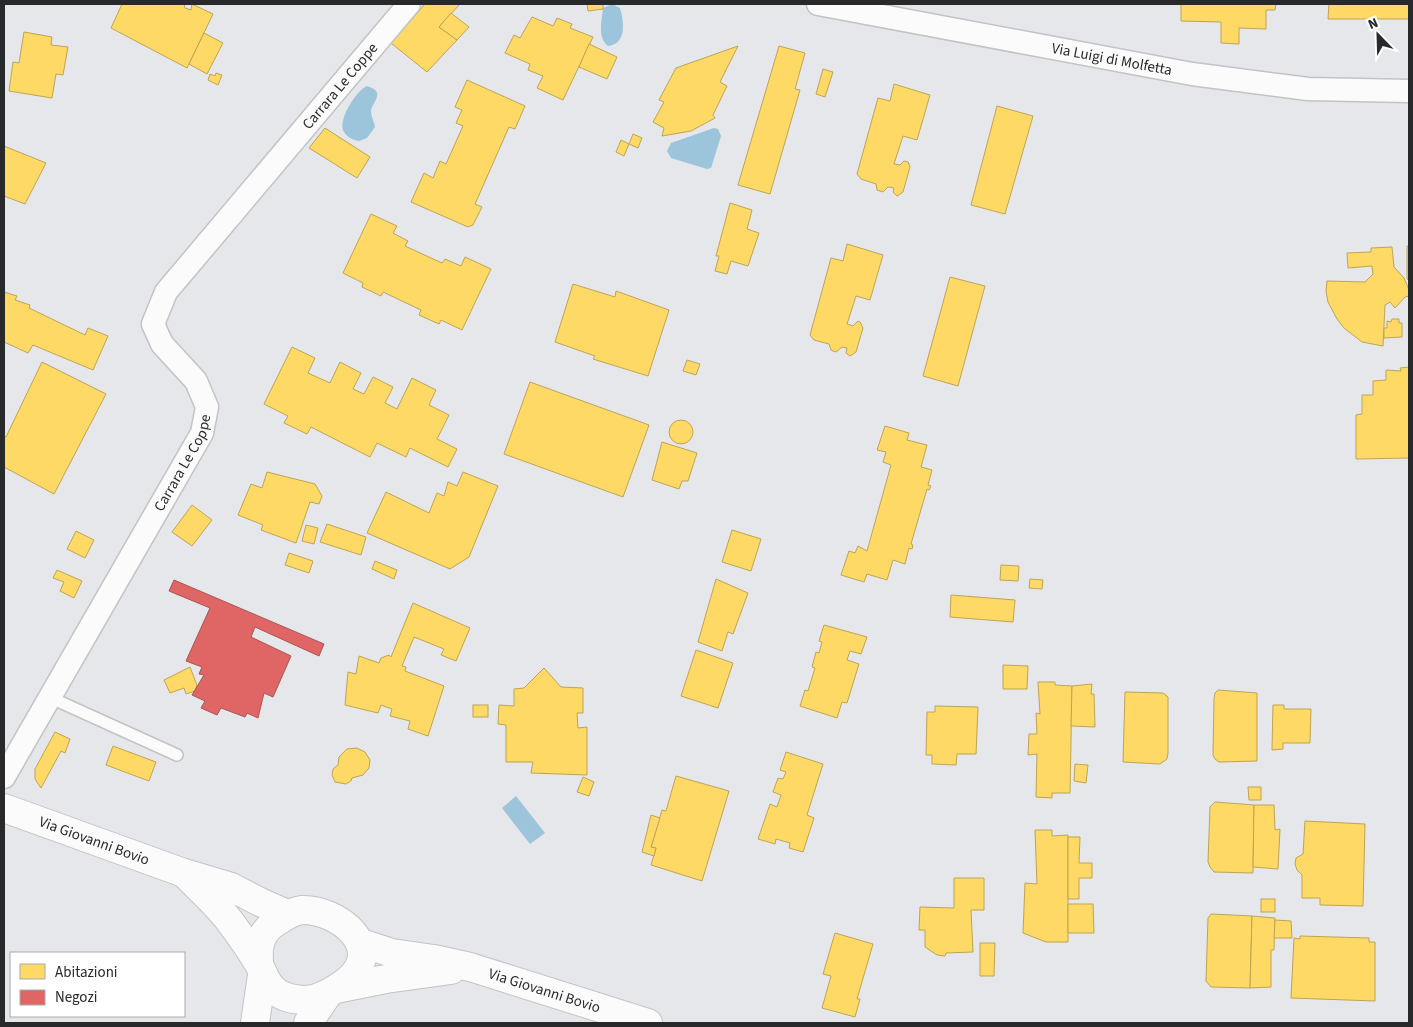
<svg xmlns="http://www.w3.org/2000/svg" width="1413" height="1027" viewBox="0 0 1413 1027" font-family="'Source Sans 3',sans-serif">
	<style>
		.water { fill: #9cc4da }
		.homes { fill: #ffd966; stroke: #bea454 }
		.shops { fill: #e06666; stroke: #a95454 }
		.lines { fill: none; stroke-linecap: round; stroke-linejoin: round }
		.service-casing { stroke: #c2c3c5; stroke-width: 14 }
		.minor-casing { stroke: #c2c3c5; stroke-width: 25 }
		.secondary-casing { stroke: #c2c3c5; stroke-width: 30 }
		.service { stroke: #fbfbfc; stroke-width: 11 }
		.minor { stroke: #fbfbfc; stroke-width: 22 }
		.secondary { stroke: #fbfbfc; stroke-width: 28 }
		.labels { text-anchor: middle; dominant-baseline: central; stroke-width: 5; stroke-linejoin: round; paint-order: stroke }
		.street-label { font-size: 15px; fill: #28292b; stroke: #fff }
	</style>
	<rect width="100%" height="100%" fill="#e5e7ea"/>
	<g class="water">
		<path d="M612 4 620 8C624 22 627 44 608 46 597 37 602 21 603 8Z"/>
		<path d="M367 86C387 92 372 102 371 111 371 116 374 122 375 127L367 138 359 141C353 140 346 137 343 130 339 118 356 91 367 86Z"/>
		<path d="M714 128 718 129 721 136 711 168 707 169 671 158 667 151 671 143Z"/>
		<path d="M516 796 545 833 530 844 502 808Z"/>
	</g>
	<g class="homes">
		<path d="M122 4H184L185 8 191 10 192 4 213 14 187 68 111 28Z"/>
		<path d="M425 4H460L439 27 457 40 427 72 391 43Z"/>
		<path d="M587 4H603V9L588 11Z"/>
		<path d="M1181 4H1276L1275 10H1266V29L1239 28V44L1221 43V22L1181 21Z"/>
		<path d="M1329 4H1409V19H1328Z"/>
		<path d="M451 13 469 27 457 40 439 27Z"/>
		<path d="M532 17 553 26 557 18 572 24 570 28 593 37 563 100 537 88 543 76 528 70 530 64 505 53 514 35 520 38Z"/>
		<path d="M24 32 52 37 51 45 68 47 63 75 56 74 52 98 9 91 13 62 19 63Z"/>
		<path d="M204 33 223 43 207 74 189 64Z"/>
		<path d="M589 44 617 57 607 79 579 67Z"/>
		<path d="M738 46 720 82 727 86 713 115 715 118 691 131 662 136 664 128 653 122 664 102 659 100 676 68Z"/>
		<path d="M779 46 805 53 795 89 800 90 770 194 738 185Z"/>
		<path d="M823 69 833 72 825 97 816 94Z"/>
		<path d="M216 73 222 75 218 85 208 80 210 74 215 76Z"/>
		<path d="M467 80 525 106 515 129 509 127 475 204 482 207 473 225 468 227 411 202 424 173 433 178 440 161 446 164 463 126 456 123 462 110 455 107Z"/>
		<path d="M894 84 930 95 917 140 903 136 894 164 900 165 904 161 908 162 910 167 903 192 897 196 893 192 894 188 888 187 883 192 877 190 876 184 861 179 857 174 878 98 890 101Z"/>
		<path d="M997 106 1033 116 1005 214 971 205Z"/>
		<path d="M325 128 370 157 357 178 309 148Z"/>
		<path d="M633 134 642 138 638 148 629 144Z"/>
		<path d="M621 140 629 144 624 156 616 152Z"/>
		<path d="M4 146 46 163 25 204 4 196Z"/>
		<path d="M730 203 752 210 747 229 759 233 748 266 731 261 727 274 715 271 719 256H716Z"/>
		<path d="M371 214 397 226 393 233 408 241 405 246 442 263 445 259 461 266 465 257 491 269 462 330 441 320 439 324 419 315 421 310 383 292 381 296 362 287 363 283 343 273Z"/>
		<path d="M847 244 883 255 870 300 856 296 847 324 853 326 858 321 860 322 863 328 856 352 850 356 846 353 847 348 842 347 836 352 833 351 831 350 829 344 814 340 810 335 831 258 843 261Z"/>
		<path d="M1407 246H1409V280L1407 279Z"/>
		<path d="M1392 247 1394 267 1404 278 1409 290V296L1405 297 1395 308 1390 302 1385 305 1383 346 1362 342 1344 328 1337 319 1328 302 1326 291 1327 281 1365 282 1373 274 1372 266 1348 268 1347 253 1371 252V248Z"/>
		<path d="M950 277 985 286 958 386 923 376Z"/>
		<path d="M573 284 615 297 616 291 669 310 648 376 593 359 595 356 555 342Z"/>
		<path d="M4 292 17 296 15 300 30 305 29 308 85 335 88 328 108 336 93 370 33 345 28 353 4 342Z"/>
		<path d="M1392 319H1399V323H1402V337L1384 338V328H1387V321L1391 322Z"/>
		<path d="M292 347 315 358 308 373 330 383 340 362 361 373 353 389 364 394 373 377 393 387 385 403 397 409 412 378 436 390 429 405 449 415 437 439 457 449 448 467 410 448 406 457 377 443 370 457 311 427 307 434 284 423 288 416 264 404Z"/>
		<path d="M687 360 700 364 696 375 683 371Z"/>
		<path d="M42 362 106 394 54 494 4 467V436L6 437Z"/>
		<path d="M1409 367V458L1356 459V415L1362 414V395H1373V381L1386 380V370L1401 371 1400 368Z"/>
		<path d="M530 382 649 425 623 497 504 454Z"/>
		<circle cx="681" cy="432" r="12"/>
		<path d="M885 426 909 433 907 440 927 445 921 467 932 470 928 485 931 486 929 490 927 489 911 544 913 545 912 549 909 548 905 564 893 560 887 580 867 574 864 582 841 575 849 551 855 553 858 546 867 551 891 465 883 462 886 452 877 450Z"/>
		<path d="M662 442 697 453 688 481H682L679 489 652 480Z"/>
		<path d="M267 472 315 484 322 496 319 504 310 502 296 543 261 530 263 525 238 515 251 484 262 488Z"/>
		<path d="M463 472 498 486 469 557 450 569 367 533 386 492 429 513 437 493 444 496 448 482 457 486Z"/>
		<path d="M192 505 212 520 192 546 172 532Z"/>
		<path d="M327 524 366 537 361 555 320 542Z"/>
		<path d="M306 525 318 528 314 544 302 541Z"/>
		<path d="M732 530 761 539 751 571 722 562Z"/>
		<path d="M76 531 94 540 85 558 67 549Z"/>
		<path d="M289 553 313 561 309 573 285 565Z"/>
		<path d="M375 561 397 570 394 579 372 569Z"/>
		<path d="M1001 565 1019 566 1018 581 1000 580Z"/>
		<path d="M57 570 82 581 74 598 60 591 64 582 53 578Z"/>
		<path d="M716 579 748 593 733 634 728 632 722 651 698 642Z"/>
		<path d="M1030 579 1043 580 1042 589 1029 588Z"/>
		<path d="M951 595 1015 600 1013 622 950 617Z"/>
		<path d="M413 603 470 628 456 661 441 655 444 649 414 637 402 666 406 667 405 671 444 686 428 736 408 729 410 721 390 716 392 709 381 705 378 713 345 705 348 672 356 674 359 656 379 663 381 658 389 655 391 657Z"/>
		<path d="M824 625 867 637 861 654 850 651 847 660 859 664 847 703 842 702 837 718 800 706 805 690 808 691 815 668 812 667 816 652 819 653 822 642 819 641Z"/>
		<path d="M696 650 733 663 718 708 681 696Z"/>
		<path d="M1003 665 1028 666 1027 689H1003Z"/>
		<path d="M190 667 197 685 195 691 186 694 184 688 170 693 164 680Z"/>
		<path d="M544 668 561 687 583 688V713H577L578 728 587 727V775L531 773 533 762H506V725L498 724 499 705 514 706V689L524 688Z"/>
		<path d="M1038 682H1055V685L1072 686 1070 793H1052V798L1036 797 1037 754 1028 755 1029 734H1037L1036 713 1040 714Z"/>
		<path d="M1092 684 1091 694H1094L1095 727 1071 726 1072 686Z"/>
		<path d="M1218 690 1257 693V761L1219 762 1215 759 1213 755 1214 699 1215 693Z"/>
		<path d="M1125 692 1163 693 1168 697V753L1167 759 1160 764 1123 762Z"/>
		<rect x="473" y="705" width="15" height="12"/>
		<path d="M1273 705H1284V709H1311L1310 743H1283V749L1272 750Z"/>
		<path d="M935 706 978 707 976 754H957L956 765 932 764V755H926L927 712H935Z"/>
		<path d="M55 732 70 739 65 753 61 751 41 788 35 779V769Z"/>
		<path d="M113 746 156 762 149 781 106 765Z"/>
		<path d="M357 748 365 752 370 760 369 768 363 775 352 778 351 781 346 784 335 782 332 775 333 769 338 765 339 757 347 749Z"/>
		<path d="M786 752 823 764 807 815 814 818 803 852 789 848 790 843 776 839 775 844 758 839 770 804 777 807 781 795 773 792 778 778 783 779 786 772 780 770Z"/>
		<path d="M1075 764 1088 765 1086 783 1074 781Z"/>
		<path d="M676 776 729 791 702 881 651 865 656 848 651 847 662 810 666 811Z"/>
		<path d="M583 777 594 782 589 796 577 792Z"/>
		<path d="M1248 787H1261V800H1249Z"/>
		<path d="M1215 802 1254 805 1253 873 1214 872 1210 867 1208 862 1210 807Z"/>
		<path d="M1254 805H1274L1275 830 1280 829 1278 869 1253 867Z"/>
		<path d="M651 815 660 818 651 847 656 848 654 856 642 852Z"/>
		<path d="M1305 821 1365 824 1363 906 1320 905V898H1302V875L1297 870 1295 864 1296 858 1303 854Z"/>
		<path d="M1035 830H1052V836L1068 835V942H1046L1023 933 1025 883 1037 884Z"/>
		<path d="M1068 837H1080L1079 863H1092V878H1079V899H1068Z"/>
		<path d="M954 878H984V910H971L973 952 946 953 945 956 937 955 925 947V930H919L920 907 954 908Z"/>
		<rect x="1261" y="899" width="14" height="13"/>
		<path d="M1068 904H1093L1094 933H1068Z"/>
		<path d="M1211 914 1252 916 1250 988 1211 987 1206 981 1208 918Z"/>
		<path d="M1252 916 1275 918 1274 950H1271V987L1250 988Z"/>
		<path d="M1275 920 1291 921 1292 938H1274Z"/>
		<path d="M835 933 873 944 857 999H860L855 1017 822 1008 831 976 823 974Z"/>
		<path d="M1300 936 1369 938V942H1375V1001L1291 998 1294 938 1300 939Z"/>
		<path d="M980 943H995L994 976H980Z"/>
	</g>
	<path class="shops" d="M174 580 324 644 319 656 255 627 251 637 291 656 273 697 264 693 258 718 247 713 245 717 221 708 217 715 201 708 205 701 192 695 204 675 199 674 202 667 186 661 210 608 169 591Z"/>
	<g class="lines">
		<defs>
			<path id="service" d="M49 697 177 755"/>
			<g id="minor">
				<path id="s1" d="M818 4 1192 74 1308 89 1409 91"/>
				<path id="s2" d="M4 777 202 433 207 407 196 381 162 344 153 324 166 292 409 4"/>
			</g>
			<g id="secondary">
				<path id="s3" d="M4 808 184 873 231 887 260 902 287 914"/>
				<path d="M184 873C200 890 218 905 231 923 240 935 249 948 257 961 263 971 265 982 274 990 283 998 295 1000 306 1000 321 999 335 990 347 981 387 948 338 909 302 910 293 911 285 916 278 921 269 926 262 934 260 944 258 950 259 957 259 963"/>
				<path id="s4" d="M361 943 392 953 434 959 470 967 648 1023"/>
				<path d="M336 989 386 979 451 970"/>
				<path d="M255 1023 262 975"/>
				<path d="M308 1023 328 994"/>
			</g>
		</defs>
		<use href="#service" class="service-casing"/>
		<use href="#minor" class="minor-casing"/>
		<use href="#secondary" class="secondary-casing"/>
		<use href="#service" class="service"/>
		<use href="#minor" class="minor"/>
		<use href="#secondary" class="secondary"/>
	</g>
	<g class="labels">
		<g class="street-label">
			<text stroke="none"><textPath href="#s1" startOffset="299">Via Luigi di Molfetta</textPath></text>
			<text stroke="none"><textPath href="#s2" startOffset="828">Carrara Le Coppe</textPath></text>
			<text stroke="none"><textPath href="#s2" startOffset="362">Carrara Le Coppe</textPath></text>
			<text stroke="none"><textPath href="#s3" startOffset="96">Via Giovanni Bovio</textPath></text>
			<text stroke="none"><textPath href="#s4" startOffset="190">Via Giovanni Bovio</textPath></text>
		</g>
	</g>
	<rect width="1413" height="1027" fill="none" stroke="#28292b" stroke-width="10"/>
	<rect x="10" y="952" width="175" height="65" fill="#ffffff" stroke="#a9a9aa"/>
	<rect x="20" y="964" width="25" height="15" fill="#ffd966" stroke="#a9a9aa"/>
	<text x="55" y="977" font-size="15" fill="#28292b">Abitazioni</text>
	<rect x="20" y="990" width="25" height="15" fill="#e06666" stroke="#a9a9aa"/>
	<text x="55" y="1002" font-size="15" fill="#28292b">Negozi</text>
	<g transform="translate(1378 35) rotate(337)" stroke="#ffffff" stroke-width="4" paint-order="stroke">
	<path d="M0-4L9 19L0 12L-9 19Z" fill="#28292b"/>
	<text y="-8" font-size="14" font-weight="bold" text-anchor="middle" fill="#28292b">N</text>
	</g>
</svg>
